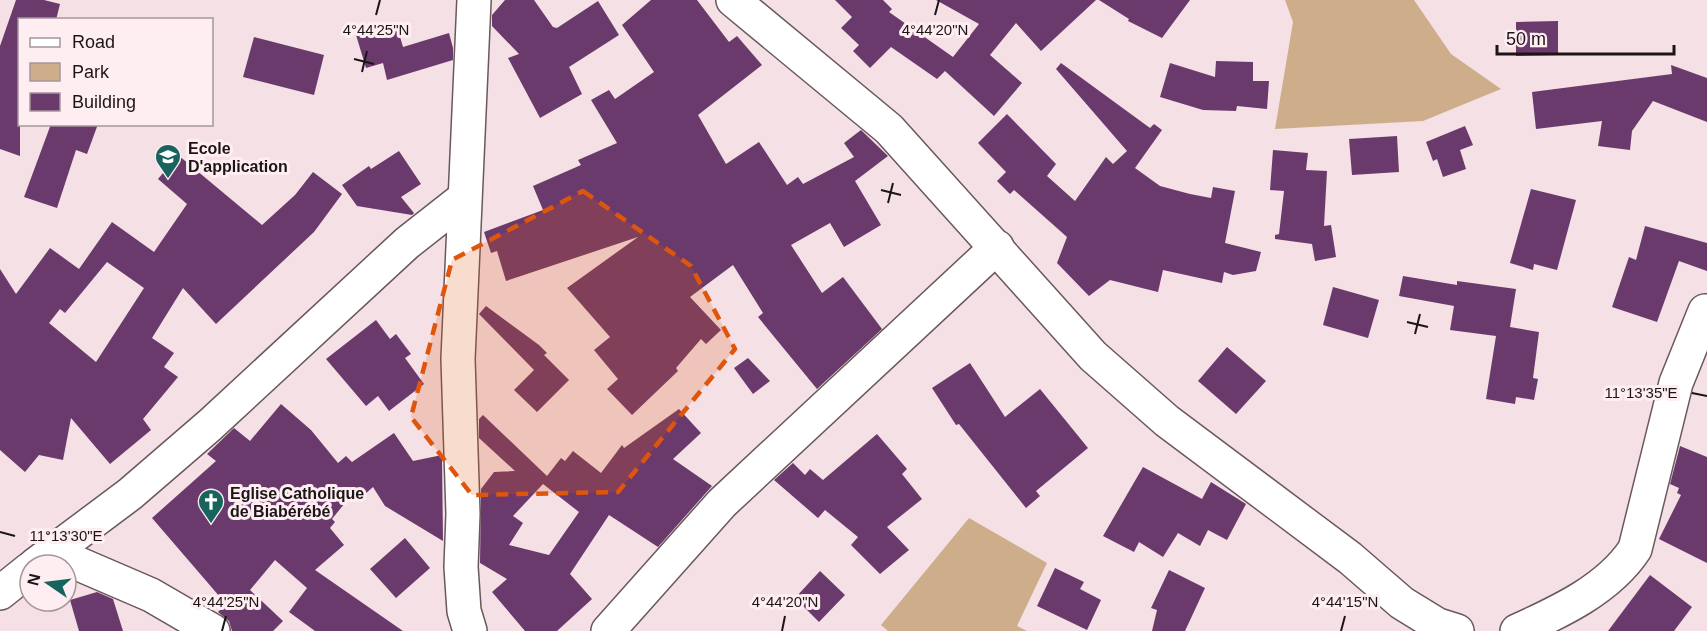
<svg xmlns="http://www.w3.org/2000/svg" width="1707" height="631" viewBox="0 0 1707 631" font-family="Helvetica,sans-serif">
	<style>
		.green { fill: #ceae8a }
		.building { fill: #6b3a6d; fill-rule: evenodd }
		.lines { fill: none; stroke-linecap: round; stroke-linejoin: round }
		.minor-casing { stroke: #69585c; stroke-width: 36 }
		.minor { stroke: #fff; stroke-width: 33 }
		.marked { fill: #de560d; fill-opacity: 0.2; stroke: #de560d; stroke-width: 4.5; stroke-dasharray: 12 8; stroke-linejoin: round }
		.ticks { fill: none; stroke: #1c1517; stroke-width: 2 }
		.labels { text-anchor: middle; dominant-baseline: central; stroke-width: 6; stroke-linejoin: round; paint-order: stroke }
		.poi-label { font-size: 16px; font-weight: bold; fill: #1c1517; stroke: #feeef2; text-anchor: start }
		.ticks-label { font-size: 15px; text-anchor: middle; fill: #1c1517; stroke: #feeef2; stroke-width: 6; stroke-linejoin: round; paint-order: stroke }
	</style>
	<rect width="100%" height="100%" fill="#f4e0e5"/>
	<g class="green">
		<path d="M1285 0H1414L1451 54 1501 89 1423 121 1275 129 1293 22Z"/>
		<path d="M969 518 1047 563 1017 626 1027 631H888L881 625Z"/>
	</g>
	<g class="building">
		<path d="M16 0H44L60 4 56 20H20V156L0 149V46Z"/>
		<path d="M505 0H534L553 27 557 28 598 1 619 35 569 67 582 94 540 118 508 58 519 54 492 26V15Z"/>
		<path d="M651 0H697L729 42 737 36 762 65 698 115 726 164 759 142 787 185 798 177 803 184 854 157 844 143 861 130 888 156 855 181 881 225 844 247 830 223 791 245 822 293 843 277 882 329 817 389 758 317 763 313 733 265 690 297 721 330 706 344 701 339 676 368 678 371 632 415 607 389 618 379 594 350 610 337 567 288 638 237 506 281 497 251 491 253 484 232 543 210 533 186 581 165 578 160 617 143 591 100 609 90 615 99 654 72 622 25Z"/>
		<path d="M835 0H883L892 9 889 12 953 57 979 24 936 0H1096L1041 51 1016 23 990 55 1022 83 994 116 945 71 937 79 891 47 870 68 853 51 859 45 841 28 852 17Z"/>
		<path d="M1099 0H1190L1162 38 1128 21 1129 19Z"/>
		<path d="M1558 21V55L1516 56V22Z"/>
		<path d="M396 23 403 47 449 33 453 48V60L387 80 383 63 366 68 356 35Z"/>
		<path d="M254 37 324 55 314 95 243 77Z"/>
		<path d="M1216 61 1253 62V81H1269L1267 109 1237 106 1236 111 1203 110 1160 97 1170 63 1215 77Z"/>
		<path d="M1061 63 1150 128 1154 124 1162 130 1135 168 1160 186 1190 194 1211 198 1213 187 1235 191 1225 243 1261 252 1256 271 1233 275 1224 272 1222 283 1163 270 1158 292 1110 280 1089 296 1057 263 1067 237 1014 190 1010 194 997 181 1006 172 978 143 1007 114 1056 164 1047 176 1075 201 1106 157 1113 164 1127 151 1056 69Z"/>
		<path d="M1671 65 1707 78V122L1653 101 1632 131 1630 150 1598 146 1602 121 1536 129 1532 92 1672 74Z"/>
		<path d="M51 124H98L87 154 76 150 57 208 24 197Z"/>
		<path d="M1465 126 1473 145 1460 150 1466 169 1443 177 1437 159 1433 161 1426 142Z"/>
		<path d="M1397 136 1399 172 1352 175 1349 139Z"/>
		<path d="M1273 150 1308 153 1306 170 1327 171 1324 226 1331 225 1336 257 1315 261 1312 244 1275 239V235L1279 234 1284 191 1270 190Z"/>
		<path d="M399 151 421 184 401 197 414 213 412 215 357 206 342 185 369 166 371 169Z"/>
		<path d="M178 155 262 225 295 195 313 172 342 194 314 232 216 324 183 288 152 338 174 353 164 367 178 377 143 419 151 430 110 464 71 418 63 460 39 455 25 472 0 450V269L16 294 50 248 79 269 112 222 154 252 187 204 158 179ZM107 262 144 288 96 362 49 323 60 309 65 313Z"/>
		<path d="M1531 189 1576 200 1557 270 1534 264 1533 270 1510 263Z"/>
		<path d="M1645 226 1707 243V271L1679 261 1657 322 1612 307 1629 257 1636 260Z"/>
		<path d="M1403 276 1457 285V281L1516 289 1510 327 1539 332 1533 378 1538 379 1534 400 1516 397 1515 404 1486 399 1496 336 1450 330 1454 306 1399 296Z"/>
		<path d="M1333 287 1379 300 1368 338 1323 325Z"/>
		<path d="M486 306 539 345 547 353 544 355 569 380 537 412 514 390 534 370 479 314Z"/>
		<path d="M376 320 390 339 396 334 411 354 405 358 424 384 389 411 378 396 366 406 326 359Z"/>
		<path d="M1227 347 1266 381 1236 414 1198 381Z"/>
		<path d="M748 358 770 381 753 394 734 368Z"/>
		<path d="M970 363 1005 417 1040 389 1088 448 1036 491 1040 496 1026 508 959 424 956 425 932 388Z"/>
		<path d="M281 404 311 430 338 463 346 456 352 462 394 433 413 461 442 455 443 541 385 506 373 487 364 495 357 488 332 519 335 522 330 528 344 545 315 570 403 631H315L289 612 307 588 275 560 250 590 283 621 273 631H232L229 621 218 612 226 604 152 518 216 461 207 454 234 428 250 441Z"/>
		<path d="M679 409 701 433 673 459 712 486 658 547 609 515 570 574 592 599 557 631H525L492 592 507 579 480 563 481 489 494 472 515 471 479 438V419L483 415 547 476 561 458 565 461 573 451 601 473 622 445 624 448ZM543 484 579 512 549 555 509 545 523 523 513 516Z"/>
		<path d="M877 434 907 469 902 474 922 499 887 527 909 550 880 574 851 545 858 537 825 510 818 518 774 480 793 463 805 475 810 469 823 480Z"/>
		<path d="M1680 446 1707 457V563L1659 539 1681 495 1677 493 1679 488 1670 484Z"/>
		<path d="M1143 467 1202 499 1211 482 1246 504 1227 540 1208 530 1200 546 1178 533 1163 557 1139 542 1134 552 1103 536Z"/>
		<path d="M405 538 430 568 396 598 370 569Z"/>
		<path d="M1055 568 1084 582 1080 589 1101 600 1087 630 1037 606Z"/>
		<path d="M1169 570 1205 588 1185 631H1152L1157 610 1151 608Z"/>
		<path d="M820 571 845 595 819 622 795 598Z"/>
		<path d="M1650 575 1692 607 1674 631H1608Z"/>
		<path d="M97 592 113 599 123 631H79L70 600Z"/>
	</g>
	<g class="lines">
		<defs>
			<g id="minor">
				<path d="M733 0 889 129 1093 356 1167 421 1350 558 1402 603 1438 625 1457 631"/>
				<path d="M51 552 151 595 213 631"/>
				<path d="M35 565 130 494 210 425 407 243 463 199"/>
				<path d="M0 593 30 569"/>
				<path d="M470 631 464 611 461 567 463 514 458 359 474 0"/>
				<path d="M608 631 722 503 997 247"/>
				<path d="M1517 631C1559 612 1609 589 1635 549L1676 383 1705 311"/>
			</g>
		</defs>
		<use href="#minor" class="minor-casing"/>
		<use href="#minor" class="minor"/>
	</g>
	<path class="marked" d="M583 191 691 266 735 349 618 492 472 495 411 417 452 260Z"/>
	<path class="ticks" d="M376 15 380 0M935 15 939 0M354 59 374 64M362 72 367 51M881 190 901 195M888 203 893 183M1407 322 1428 327M1415 334 1420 314M1692 393 1707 396M0 532 15 536M222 631 226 616M782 631 785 616M1341 631 1345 616"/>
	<defs>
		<symbol id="school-pin" viewBox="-11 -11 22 30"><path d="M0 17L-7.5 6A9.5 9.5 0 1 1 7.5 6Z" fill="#17645f" stroke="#feeef2"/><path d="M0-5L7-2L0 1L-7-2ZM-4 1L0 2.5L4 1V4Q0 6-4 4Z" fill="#fff"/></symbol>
		<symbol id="church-pin" viewBox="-11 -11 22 30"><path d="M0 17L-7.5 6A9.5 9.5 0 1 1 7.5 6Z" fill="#17645f" stroke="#feeef2"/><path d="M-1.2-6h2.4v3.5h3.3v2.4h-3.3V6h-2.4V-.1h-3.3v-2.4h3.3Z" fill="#fff"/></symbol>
	</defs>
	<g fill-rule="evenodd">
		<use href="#school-pin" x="153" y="142" width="30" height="40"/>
		<use href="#church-pin" x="196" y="487" width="30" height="40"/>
	</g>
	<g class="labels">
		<g class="poi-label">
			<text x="188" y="148">Ecole<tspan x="188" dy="18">D'application</tspan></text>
			<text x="230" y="493">Eglise Catholique<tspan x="230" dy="18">de Biabérébé</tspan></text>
		</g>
	</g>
	<g class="ticks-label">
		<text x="376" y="35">4°44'25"N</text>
		<text x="935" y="35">4°44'20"N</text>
		<text x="1641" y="398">11°13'35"E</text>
		<text x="66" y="541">11°13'30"E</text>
		<text x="226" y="607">4°44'25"N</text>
		<text x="785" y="607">4°44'20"N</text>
		<text x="1345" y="607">4°44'15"N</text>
	</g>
	<rect x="18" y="18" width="195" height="108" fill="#feeef2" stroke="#a4979a" stroke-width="1.5"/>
	<rect x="30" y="38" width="30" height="9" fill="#ffffff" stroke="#a4979a" stroke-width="1.5"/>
	<text x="72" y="48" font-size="18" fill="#1c1517">Road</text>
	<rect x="30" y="63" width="30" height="18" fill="#ceae8a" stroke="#a4979a" stroke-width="1.5"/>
	<text x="72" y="78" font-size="18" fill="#1c1517">Park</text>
	<rect x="30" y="93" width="30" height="18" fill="#6b3a6d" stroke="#a4979a" stroke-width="1.5"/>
	<text x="72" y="108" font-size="18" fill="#1c1517">Building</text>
	<g transform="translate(48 583) rotate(284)"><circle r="28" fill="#feeef2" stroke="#a4979a" stroke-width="1.5"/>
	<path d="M0-4.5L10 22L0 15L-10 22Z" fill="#17645f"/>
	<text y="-9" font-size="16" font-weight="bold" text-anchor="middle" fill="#1c1517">N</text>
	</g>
	<path d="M1497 45v9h177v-9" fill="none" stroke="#1c1517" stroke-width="3"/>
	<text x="1506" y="45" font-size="18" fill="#1c1517" stroke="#feeef2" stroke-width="4.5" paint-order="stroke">50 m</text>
</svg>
